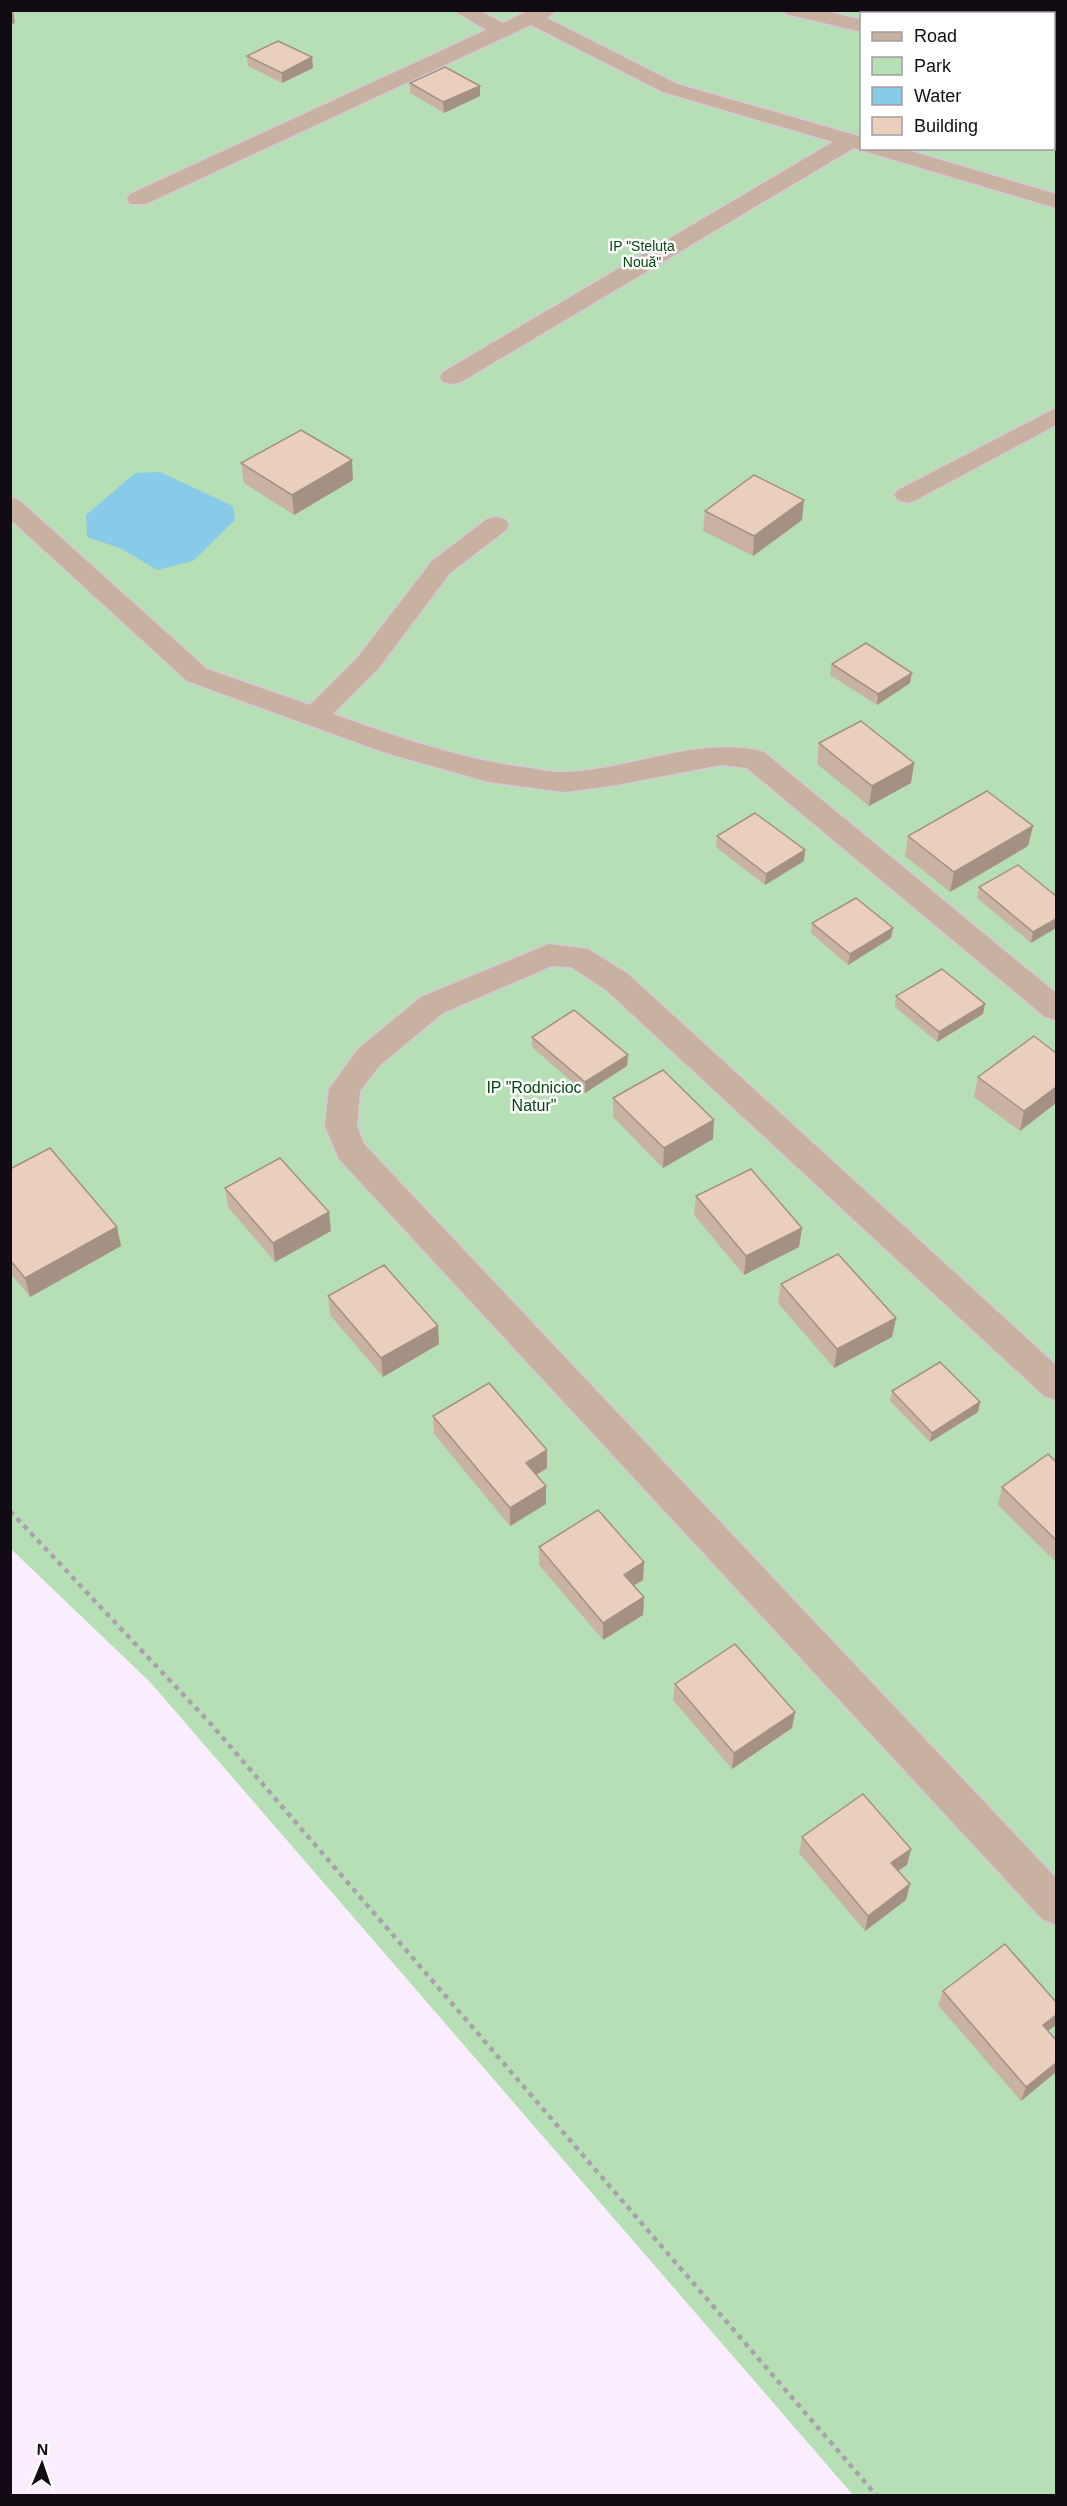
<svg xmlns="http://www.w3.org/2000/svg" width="1067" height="2506" viewBox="0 0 1067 2506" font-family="Helvetica,sans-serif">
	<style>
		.green { fill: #b7dfb6; fill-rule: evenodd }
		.water { fill: #88cbe9 }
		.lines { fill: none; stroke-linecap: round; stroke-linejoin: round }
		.minor-casing { stroke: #d5c9d8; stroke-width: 3 }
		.path { stroke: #aba0ae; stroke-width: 4.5; stroke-dasharray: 5 5; stroke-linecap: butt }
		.minor { fill: #c9b1a1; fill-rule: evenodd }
		.wall { fill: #c9b2a2 }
		.shaded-wall { fill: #a49184 }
		.building { fill: #eacfbc; stroke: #a49184; stroke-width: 1.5 }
		.labels { text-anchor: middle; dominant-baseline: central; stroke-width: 5; stroke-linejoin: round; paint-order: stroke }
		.far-park-label { font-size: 14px; fill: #02480d; stroke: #fff }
		.park-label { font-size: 16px; fill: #02480d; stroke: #fff }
	</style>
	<rect width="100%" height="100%" fill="#faedfd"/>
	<path class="green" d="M10 11H1056V2495H853L150 1682 11 1549ZM862 14H1054V148H862Z"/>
	<path class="water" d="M160 472 233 506 235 520 193 561 157 570 122 549 87 537 86 515 135 473Z"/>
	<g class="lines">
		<defs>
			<g id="minor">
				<path d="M453 10H479L503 23 529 10H557L547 18 677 84 862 137V148H900L1056 194V208L854 148 461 382 452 384 443 382 440 377 443 372 833 142 663 92 531 25 146 204H130L127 199 130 194 486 30Z"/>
				<path d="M783 10H822L862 20V32L786 14Z"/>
				<rect x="1054" y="64" width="2" height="13"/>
				<path d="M1056 408V425L916 500 907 503 898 500 894 495 898 490Z"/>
				<path d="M10 497 19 500 207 669 310 705 358 657 432 561 487 519 496 517 505 519 509 525 505 531 450 573 378 669 333 714C398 737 462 760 530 768 542 770 555 773 566 772 630 770 702 735 764 752L1056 993V1020L1045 1017 747 768 721 765 616 785 565 792 489 782 386 753 187 681 10 519Z"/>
				<path d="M549 944 588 949 628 974 1056 1365V1400L1044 1396 606 990 571 967 552 966 443 1013 380 1065 360 1091 357 1126 364 1144 1056 1878V1925L1042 1919 339 1159 325 1126 329 1089 358 1049 421 997Z"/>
			</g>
		</defs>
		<use href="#minor" class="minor-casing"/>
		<path class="path" d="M10 1511 210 1723 877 2496"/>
		<use href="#minor" class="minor"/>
	</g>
	<g class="wall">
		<path d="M247 56 312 57 313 68 282 83 248 66Z"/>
		<path d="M410 83 480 96 444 113 410 93Z"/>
		<path d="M241 463 353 480 294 515 244 483Z"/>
		<path d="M705 511 802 520 753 556 703 531Z"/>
		<path d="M832 664 910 683 877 705 830 675Z"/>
		<path d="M819 743 914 763 911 783 869 806 817 764Z"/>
		<path d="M1033 826 1028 846 950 892 905 856 908 836Z"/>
		<path d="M717 836 804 861 765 885 716 847Z"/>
		<path d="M979 887 1056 896 1031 943 977 898Z"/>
		<path d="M812 923 893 928 891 938 848 965 811 933Z"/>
		<path d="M896 996 983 1014 937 1042 895 1007Z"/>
		<path d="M532 1037 628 1055 627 1066 585 1093 532 1047Z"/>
		<path d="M1056 1053V1103L1020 1131 974 1097 978 1077Z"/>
		<path d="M613 1098 713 1139 663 1168 613 1117Z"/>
		<path d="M10 1169 121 1246 30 1297 10 1273Z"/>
		<path d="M225 1188 331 1231 275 1262 228 1207Z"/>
		<path d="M696 1196 802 1228 799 1247 744 1275 694 1215Z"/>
		<path d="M781 1284 896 1318 892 1337 834 1368 778 1303Z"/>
		<path d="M328 1296 438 1326 439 1344 383 1377 330 1315Z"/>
		<path d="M892 1391 978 1412 930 1442 890 1401Z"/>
		<path d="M433 1416 547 1468 537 1475 546 1486V1504L510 1526 434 1434Z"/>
		<path d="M1056 1462V1562L998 1505 1002 1487Z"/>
		<path d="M539 1547 644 1562 643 1580 633 1586 644 1597 643 1615 603 1640 539 1565Z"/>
		<path d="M675 1684 795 1712 792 1728 732 1769 673 1700Z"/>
		<path d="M802 1837 911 1849 907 1865 898 1871 910 1884 906 1900 865 1931 799 1853Z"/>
		<path d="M943 1991 1048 2031 1056 2040V2072L1021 2101 938 2005Z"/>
	</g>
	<g class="shaded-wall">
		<path d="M10 10H13L15 23 10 25Z"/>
		<path d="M312 57 313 68 282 83V73Z"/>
		<path d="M480 86V96L444 113 443 102Z"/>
		<path d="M352 460 353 480 294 515 292 495Z"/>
		<path d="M804 500 802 520 753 556 754 536Z"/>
		<path d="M912 673 910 683 877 705 878 694Z"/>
		<path d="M914 763 911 783 869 806 872 786Z"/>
		<path d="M1033 826 1028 846 950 892 954 872Z"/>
		<path d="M805 850 804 861 765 885 766 874Z"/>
		<path d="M1056 919V928L1031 943 1033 932Z"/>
		<path d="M893 928 891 938 848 965 850 954Z"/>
		<path d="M985 1004 983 1014 937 1042 939 1032Z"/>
		<path d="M628 1055 627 1066 585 1093V1082Z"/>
		<path d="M1056 1087V1103L1020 1131 1024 1111Z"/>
		<path d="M714 1120 713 1139 663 1168 664 1148Z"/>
		<path d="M329 1212 331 1231 275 1262 273 1243Z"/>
		<path d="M117 1227 121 1246 30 1297 25 1278Z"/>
		<path d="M802 1228 799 1247 744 1275 746 1256Z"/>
		<path d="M896 1318 892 1337 834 1368 837 1349Z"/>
		<path d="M438 1326 439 1344 383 1377 381 1358Z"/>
		<path d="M980 1402 978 1412 930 1442 932 1433Z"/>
		<path d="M547 1450V1468L526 1481V1463Z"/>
		<path d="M546 1486V1504L510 1526V1508Z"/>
		<path d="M644 1562 643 1580 623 1592 624 1575Z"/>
		<path d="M644 1597 643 1615 603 1640V1623Z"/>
		<path d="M795 1712 792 1728 732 1769 734 1753Z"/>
		<path d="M911 1849 907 1865 887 1878 891 1863Z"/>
		<path d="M910 1884 906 1900 865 1931 868 1916Z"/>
		<path d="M1056 2015V2025L1037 2039 1043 2025Z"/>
		<path d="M1056 2063V2072L1021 2101 1026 2087Z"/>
	</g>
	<g class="building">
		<path d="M278 41 312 57 282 73 247 56Z"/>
		<path d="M445 67 480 86 443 102 410 83Z"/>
		<path d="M301 430 352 460 292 495 241 463Z"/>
		<path d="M754 475 804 500 754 536 705 511Z"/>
		<path d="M866 643 912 673 878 694 832 664Z"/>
		<path d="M861 721 914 763 872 786 819 743Z"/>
		<path d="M987 791 1033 826 954 872 908 836Z"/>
		<path d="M755 813 805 850 766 874 717 836Z"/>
		<path d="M1018 865 1056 896V919L1033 932 979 887Z"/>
		<path d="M856 898 893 928 850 954 812 923Z"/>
		<path d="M942 969 985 1004 939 1032 896 996Z"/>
		<path d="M574 1010 628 1055 585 1082 532 1037Z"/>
		<path d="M1034 1036 1056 1053V1087L1024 1111 978 1077Z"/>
		<path d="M663 1070 714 1120 664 1148 613 1098Z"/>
		<path d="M50 1148 117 1227 25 1278 10 1260V1169Z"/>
		<path d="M280 1158 329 1212 273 1243 225 1188Z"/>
		<path d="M751 1169 802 1228 746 1256 696 1196Z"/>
		<path d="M838 1254 896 1318 837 1349 781 1284Z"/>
		<path d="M384 1265 438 1326 381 1358 328 1296Z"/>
		<path d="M940 1362 980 1402 932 1433 892 1391Z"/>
		<path d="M489 1383 547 1450 526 1463 546 1486 510 1508 433 1416Z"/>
		<path d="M1048 1454 1056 1462V1540L1002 1487Z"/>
		<path d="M598 1510 644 1562 624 1575 644 1597 603 1623 539 1547Z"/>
		<path d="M735 1644 795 1712 734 1753 675 1684Z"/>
		<path d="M863 1794 911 1849 891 1863 910 1884 868 1916 802 1837Z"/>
		<path d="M1005 1944 1056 2002V2015L1043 2025 1056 2040V2063L1026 2087 943 1991Z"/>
	</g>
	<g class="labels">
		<g class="far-park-label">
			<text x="642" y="246">IP "Steluța<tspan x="642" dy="16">Nouă"</tspan></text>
		</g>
		<g class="park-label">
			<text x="534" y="1087">IP "Rodnicioc<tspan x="534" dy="18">Natur"</tspan></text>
		</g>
	</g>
	<rect width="1067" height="2506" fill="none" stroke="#120b14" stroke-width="24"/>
	<rect x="860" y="12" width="195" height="138" fill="#ffffff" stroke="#a09da1" stroke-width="1.5"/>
	<rect x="872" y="32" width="30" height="9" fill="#c9b1a1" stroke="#a09da1" stroke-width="1.5"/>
	<text x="914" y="42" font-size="18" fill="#120b14">Road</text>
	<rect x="872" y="57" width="30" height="18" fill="#b7dfb6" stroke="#a09da1" stroke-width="1.5"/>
	<text x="914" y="72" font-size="18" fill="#120b14">Park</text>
	<rect x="872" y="87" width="30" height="18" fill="#88cbe9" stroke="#a09da1" stroke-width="1.5"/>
	<text x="914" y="102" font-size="18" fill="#120b14">Water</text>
	<rect x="872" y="117" width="30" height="18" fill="#eacfbc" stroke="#a09da1" stroke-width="1.5"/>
	<text x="914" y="132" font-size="18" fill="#120b14">Building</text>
	<g transform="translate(42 2464) rotate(2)" stroke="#ffffff" stroke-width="4.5" paint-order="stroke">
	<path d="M0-4.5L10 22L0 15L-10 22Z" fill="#120b14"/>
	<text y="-9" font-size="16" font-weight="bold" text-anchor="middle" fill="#120b14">N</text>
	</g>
</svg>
